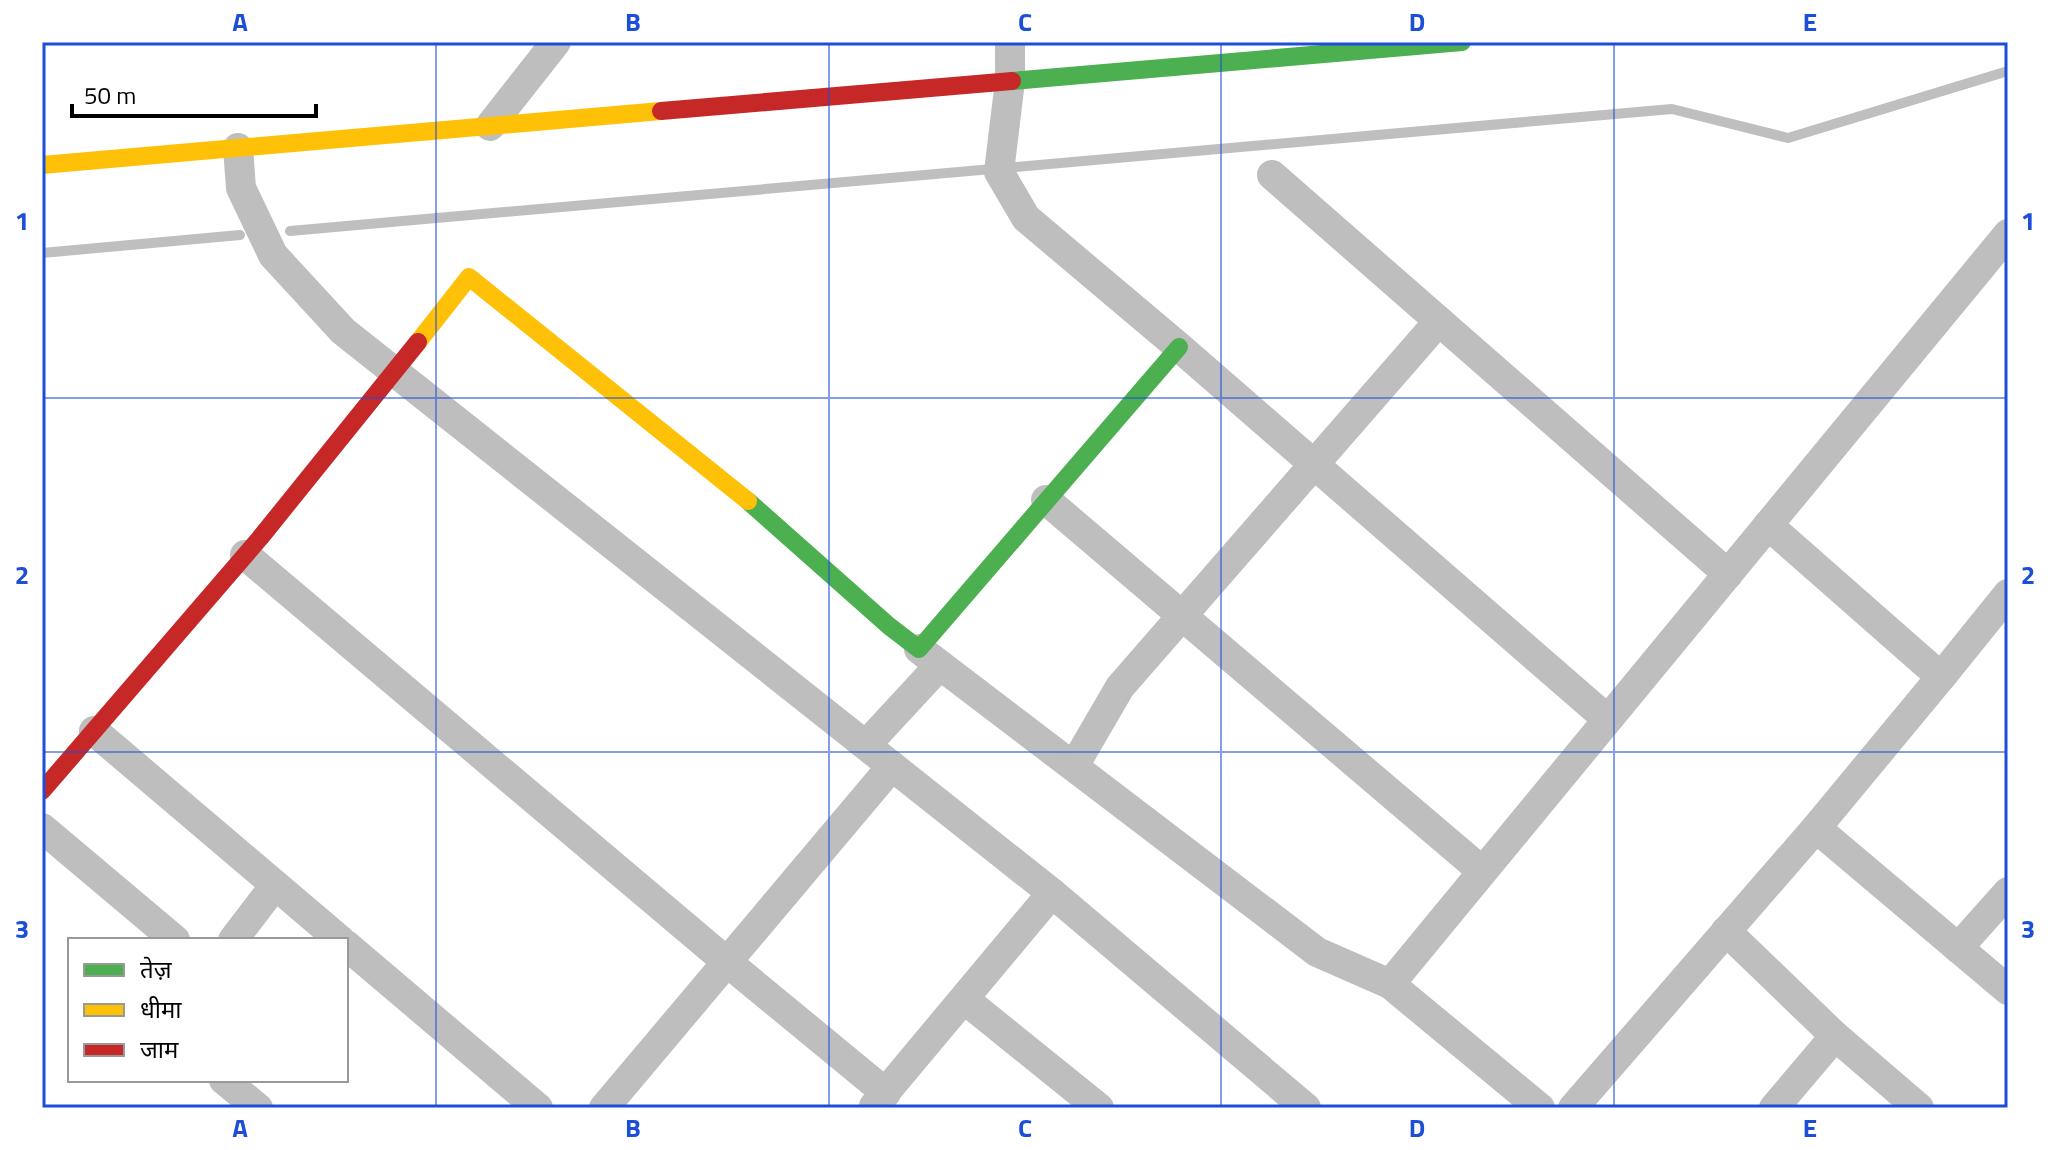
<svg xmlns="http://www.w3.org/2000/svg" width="2050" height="1150" viewBox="0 0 2050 1150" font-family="'Titillium Web','Noto Sans Devanagari',sans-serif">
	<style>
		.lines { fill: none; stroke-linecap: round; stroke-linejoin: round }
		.stream { stroke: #bfbfbf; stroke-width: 10 }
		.street { stroke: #bebebe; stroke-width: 30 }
		.fast { stroke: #4caf50; stroke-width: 18 }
		.slow { stroke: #ffc107; stroke-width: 18 }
		.jam { stroke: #c62828; stroke-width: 18 }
		.grid { fill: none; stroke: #1d4ed8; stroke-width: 2; stroke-opacity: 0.55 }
		.neatline { fill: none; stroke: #1d4ed8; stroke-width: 3 }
		.grid-label { font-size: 26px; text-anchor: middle; font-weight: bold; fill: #1d4ed8 }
	</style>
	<rect width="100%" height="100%" fill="#fff"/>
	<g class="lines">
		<g class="stream">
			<path d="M290 231 1672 109 1788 138 2008 71"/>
			<path d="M42 253 240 235"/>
		</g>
		<g class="street">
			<path d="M1010 42V81L999 172 1026 218 1179 347 1607 719"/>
			<path d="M490 126 556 42"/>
			<path d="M238 148 241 188 273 255 343 331 1052 893 1306 1108"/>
			<path d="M1272 175 1728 574"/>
			<path d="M1046 500 1482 871"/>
			<path d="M245 555 727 962 886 1093"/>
			<path d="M919 649 1317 952 1390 984"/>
			<path d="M1941 677 2008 594"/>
			<path d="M94 731 340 940"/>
			<path d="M866 745 940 665"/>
			<path d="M1074 766 1120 687 1439 321"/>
			<path d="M42 828 175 940"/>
			<path d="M1816 828 2008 990"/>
			<path d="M1726 931 1835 1036"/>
			<path d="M233 940 275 885"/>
			<path d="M346 945 538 1108"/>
			<path d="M1958 948 2008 892"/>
			<path d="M964 999 1099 1108"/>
			<path d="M224 1080 258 1108"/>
			<path d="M874 1106 1052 893"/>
			<path d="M604 1108 892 766"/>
			<path d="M1540 1108 1390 984 2008 234"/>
			<path d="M1573 1108 1816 828 1941 677 1768 525"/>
			<path d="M1774 1108 1835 1036 1919 1108"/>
		</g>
		<g class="fast">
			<path d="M1012 81 1462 42"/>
			<path d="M748 501 889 626 919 649 1179 347"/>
		</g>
		<g class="slow">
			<path d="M42 165 661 111"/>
			<path d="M418 342 469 277 748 501"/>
		</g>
		<g class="jam">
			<path d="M661 111 1012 81"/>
			<path d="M42 791 260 538 418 342"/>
		</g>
	</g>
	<path class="grid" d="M436 42V1108M829 42V1108M1221 42V1108M1614 42V1108M42 398H2008M42 752H2008"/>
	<rect width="2050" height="1150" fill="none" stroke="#ffffff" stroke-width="88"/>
	<rect x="68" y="938" width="280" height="144" fill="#ffffff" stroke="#999999" stroke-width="2"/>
	<rect x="84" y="964" width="40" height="12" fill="#4caf50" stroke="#999999" stroke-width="2"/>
	<text x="140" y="978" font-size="24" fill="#000000">तेज़</text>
	<rect x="84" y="1004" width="40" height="12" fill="#ffc107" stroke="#999999" stroke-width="2"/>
	<text x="140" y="1018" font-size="24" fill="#000000">धीमा</text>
	<rect x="84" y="1044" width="40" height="12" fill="#c62828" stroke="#999999" stroke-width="2"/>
	<text x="140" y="1058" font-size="24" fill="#000000">जाम</text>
	<path d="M72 104v12h244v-12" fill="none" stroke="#000000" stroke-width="4"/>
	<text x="84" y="104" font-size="24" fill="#000000" stroke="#ffffff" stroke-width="6" paint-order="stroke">50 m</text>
	<rect x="44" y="44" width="1962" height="1062" class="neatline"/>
	<g class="grid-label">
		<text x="240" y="31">A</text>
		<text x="633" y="31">B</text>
		<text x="1025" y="31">C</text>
		<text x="1417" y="31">D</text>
		<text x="1810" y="31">E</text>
		<text x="22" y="230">1</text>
		<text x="2028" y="230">1</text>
		<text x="22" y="584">2</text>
		<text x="2028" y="584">2</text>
		<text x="22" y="938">3</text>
		<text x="2028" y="938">3</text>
		<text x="240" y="1137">A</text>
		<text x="633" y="1137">B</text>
		<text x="1025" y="1137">C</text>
		<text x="1417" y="1137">D</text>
		<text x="1810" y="1137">E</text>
	</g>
</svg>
